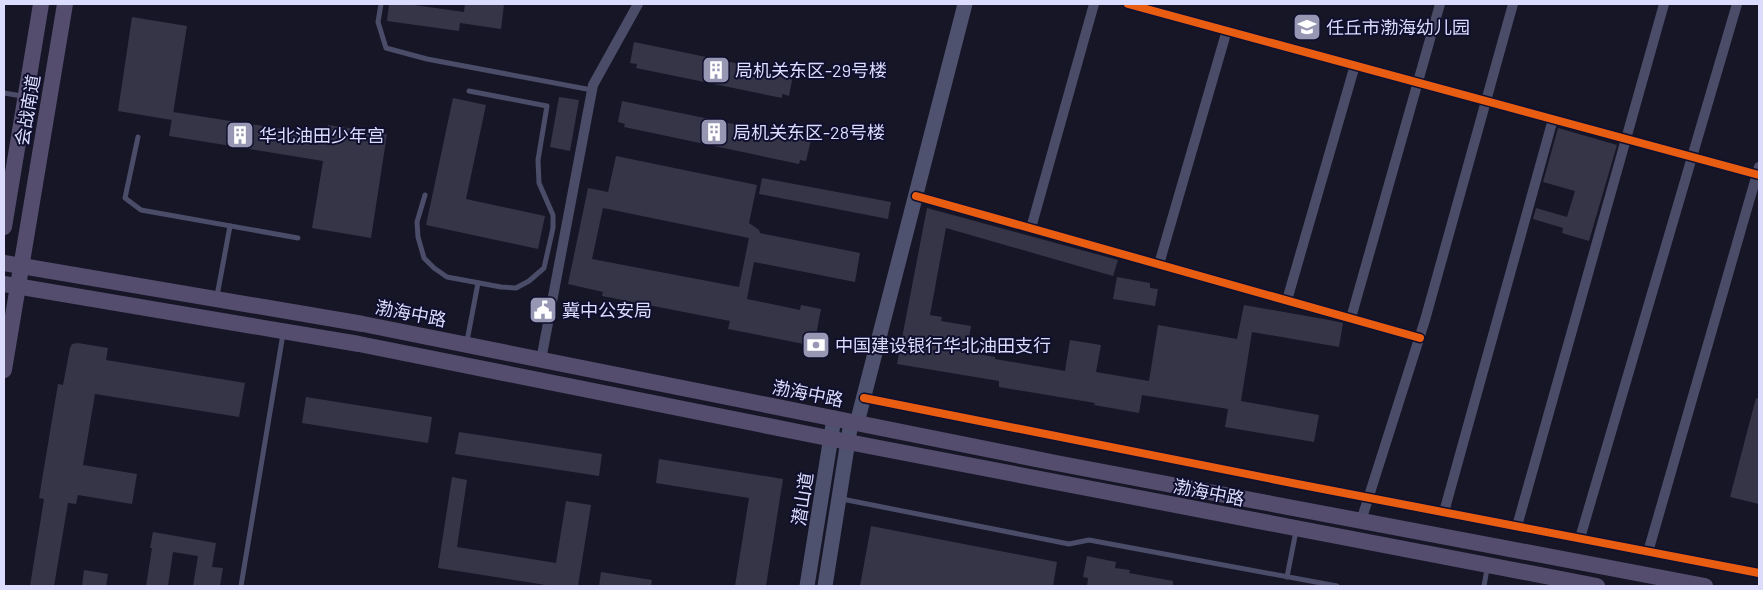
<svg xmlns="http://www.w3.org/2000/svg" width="1763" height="590" viewBox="0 0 1763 590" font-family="Barlow,'Noto Sans SC',sans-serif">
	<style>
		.building { fill: #363548; fill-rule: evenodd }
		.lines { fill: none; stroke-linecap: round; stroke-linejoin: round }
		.lane { stroke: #4a4c68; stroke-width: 5 }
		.street { stroke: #4a4c68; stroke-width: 10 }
		.secondary { stroke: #4e526e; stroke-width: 15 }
		.primary { stroke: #544d6d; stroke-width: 16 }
		.cycleway-casing { stroke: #100f2e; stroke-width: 11 }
		.cycleway { stroke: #e95d12; stroke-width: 8 }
		.labels { text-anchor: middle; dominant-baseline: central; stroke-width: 4; stroke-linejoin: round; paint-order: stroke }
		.poi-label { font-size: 18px; fill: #dcdcff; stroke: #100f2e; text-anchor: start }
		.street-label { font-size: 18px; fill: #dcdcff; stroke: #100f2e }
	</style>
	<rect width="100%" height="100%" fill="#161627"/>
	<g class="building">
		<path d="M389 4H414V5L464 12 465 4H504L501 29 460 23 459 31 387 21Z"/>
		<path d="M132 17 187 26 172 120 118 111Z"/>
		<path d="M634 42 793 75 789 96 782 94V98L636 68 637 64 630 63Z"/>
		<path d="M559 97 579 100 570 151 550 147Z"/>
		<path d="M453 98 486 105 466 199 545 216 538 249 426 225Z"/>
		<path d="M622 101 811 140 806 161 800 160 799 164 624 127 625 124 618 122Z"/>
		<path d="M173 112 327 136 328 125 387 134 371 238 312 228 323 161 169 136Z"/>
		<path d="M1558 128 1617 145 1589 241 1562 233 1563 228 1533 219 1536 208 1567 217 1575 191 1543 182Z"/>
		<path d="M616 156 757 185 749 223 759 230 760 233 860 253 855 282 754 262 747 299 800 310 801 305 821 309 814 346 728 329 730 321 602 296 603 292 568 284 588 188 608 192ZM603 208 749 238 739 287 592 259Z"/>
		<path d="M762 178 891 202 888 219 759 194Z"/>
		<path d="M927 208 1118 260 1113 276 946 228 930 315 942 317 941 321 971 326 967 352 995 357V359L1065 371 1070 340 1101 345 1096 372 1149 381 1158 325 1237 339 1244 305 1329 320 1343 323 1339 347 1252 332 1241 401 1319 415 1314 442 1225 427 1228 409 1142 395 1139 413 1094 405 1095 403 999 387V381L897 364Z"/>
		<path d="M1117 277 1150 283V288L1158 289 1155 306 1113 299Z"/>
		<path d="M78 343 108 348 106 360 245 383 239 417 95 394 83 465 137 474 132 504 78 495 76 504 68 503 54 586H30L44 499 39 498 58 384 63 385 70 348 72 344Z"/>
		<path d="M306 397 432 417 428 443 302 423Z"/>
		<path d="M1756 398 1759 399V504L1730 497Z"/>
		<path d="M459 432 602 454 599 476 455 454Z"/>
		<path d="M659 459 783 479 766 586H735L749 498 656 483Z"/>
		<path d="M452 477 467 480 457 547 556 563 566 501 591 505 578 586H552L438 568Z"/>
		<path d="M871 526 1057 562 1053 586H860Z"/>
		<path d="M153 532 216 543 212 567 223 568 220 586H193L198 556 173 552 168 586H146L152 548H150Z"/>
		<path d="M1087 556 1116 562 1115 568 1130 570 1129 573 1173 581V586H1087L1088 578 1083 577Z"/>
		<path d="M84 570 108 574 106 586H82Z"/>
		<path d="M601 572 652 580 651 586H599Z"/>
	</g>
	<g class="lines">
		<g class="lane">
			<path d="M381 4 378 22 386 48 427 59 592 90"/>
			<path d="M4 93 22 96"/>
			<path d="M138 137 125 198 141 210 298 238"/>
			<path d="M425 195 417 222 418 237 424 258 434 268 447 277 501 287 516 288 529 281 544 268 553 228V215L539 183 538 160 547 106 469 91"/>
			<path d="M217 296 230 226"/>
			<path d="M467 341 478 283"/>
			<path d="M842 499 1069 544 1089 540 1337 586"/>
			<path d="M1287 577 1296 531"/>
			<path d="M241 586 283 334"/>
			<path d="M1484 586 1487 569"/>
		</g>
		<g class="street">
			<path d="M1128 4 1759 175"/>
			<path d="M916 196 1420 338"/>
			<path d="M1031 228 1094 4"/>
			<path d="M1159 264 1227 30"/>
			<path d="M1287 300 1355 65"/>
			<path d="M1351 318 1440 4"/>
			<path d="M541 360 593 85 638 4"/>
			<path d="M864 398 1292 483 1759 573"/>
			<path d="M1444 512 1553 119"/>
			<path d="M1361 521 1425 320 1513 4"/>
			<path d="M1517 526 1664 4"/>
			<path d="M1580 538 1737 4"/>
			<path d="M1648 552 1759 167"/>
		</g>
		<g class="secondary">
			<path d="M857 423 965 4"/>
			<path d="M807 586 834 418"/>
			<path d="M825 586 851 422"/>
		</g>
		<g class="primary">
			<path d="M4 227 41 4"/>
			<path d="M4 263 363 324 1056 463 1705 586"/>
			<path d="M4 284 359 344 848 442 1597 586"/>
			<path d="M4 370 65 4"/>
		</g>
		<defs>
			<g id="cycleway">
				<path d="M1128 4 1759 175"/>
				<path d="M916 196 1420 338"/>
				<path d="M864 398 1292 483 1759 573"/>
			</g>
		</defs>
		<use href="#cycleway" class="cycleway-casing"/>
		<use href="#cycleway" class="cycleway"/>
	</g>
	<defs>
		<symbol id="school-square" viewBox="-11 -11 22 22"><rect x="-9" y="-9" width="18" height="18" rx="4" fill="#9797b3" stroke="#100f2e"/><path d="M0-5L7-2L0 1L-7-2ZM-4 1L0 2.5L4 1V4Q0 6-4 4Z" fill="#fff"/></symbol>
		<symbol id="building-square" viewBox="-11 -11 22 22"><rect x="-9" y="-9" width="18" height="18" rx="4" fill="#9797b3" stroke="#100f2e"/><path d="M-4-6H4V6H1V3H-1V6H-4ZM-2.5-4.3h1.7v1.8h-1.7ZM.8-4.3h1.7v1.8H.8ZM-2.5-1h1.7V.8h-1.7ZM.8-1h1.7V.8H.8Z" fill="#fff"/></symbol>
		<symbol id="civic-square" viewBox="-11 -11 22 22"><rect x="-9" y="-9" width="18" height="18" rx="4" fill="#9797b3" stroke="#100f2e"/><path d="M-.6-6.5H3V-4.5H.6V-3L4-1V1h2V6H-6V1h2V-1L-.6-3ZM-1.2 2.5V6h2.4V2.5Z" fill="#fff"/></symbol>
		<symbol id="bank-square" viewBox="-11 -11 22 22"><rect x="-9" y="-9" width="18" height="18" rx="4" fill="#9797b3" stroke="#100f2e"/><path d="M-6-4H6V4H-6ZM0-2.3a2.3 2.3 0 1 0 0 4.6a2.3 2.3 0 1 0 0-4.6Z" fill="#fff"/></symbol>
	</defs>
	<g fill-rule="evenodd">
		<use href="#school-square" x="1291" y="11" width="32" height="32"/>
		<use href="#building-square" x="700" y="54" width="32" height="32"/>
		<use href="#building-square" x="698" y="116" width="32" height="32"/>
		<use href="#building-square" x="224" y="119" width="32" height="32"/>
		<use href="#civic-square" x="527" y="294" width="32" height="32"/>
		<use href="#bank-square" x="800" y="329" width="32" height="32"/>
	</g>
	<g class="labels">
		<g class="poi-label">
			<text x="1326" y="27">任丘市渤海幼儿园</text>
			<text x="735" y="70">局机关东区-29号楼</text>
			<text x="733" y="132">局机关东区-28号楼</text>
			<text x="259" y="135">华北油田少年宫</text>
			<text x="562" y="310">冀中公安局</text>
			<text x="835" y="345">中国建设银行华北油田支行</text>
		</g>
		<g class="street-label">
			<text transform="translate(27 110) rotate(-80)">会战南道</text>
			<text transform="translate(411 313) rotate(11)">渤海中路</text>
			<text transform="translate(808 393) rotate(11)">渤海中路</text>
			<text transform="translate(1209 492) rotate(11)">渤海中路</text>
			<text transform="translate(802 499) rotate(-81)">潜山道</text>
		</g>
	</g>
	<rect width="1763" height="590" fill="none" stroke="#dcdcff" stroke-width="10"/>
</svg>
